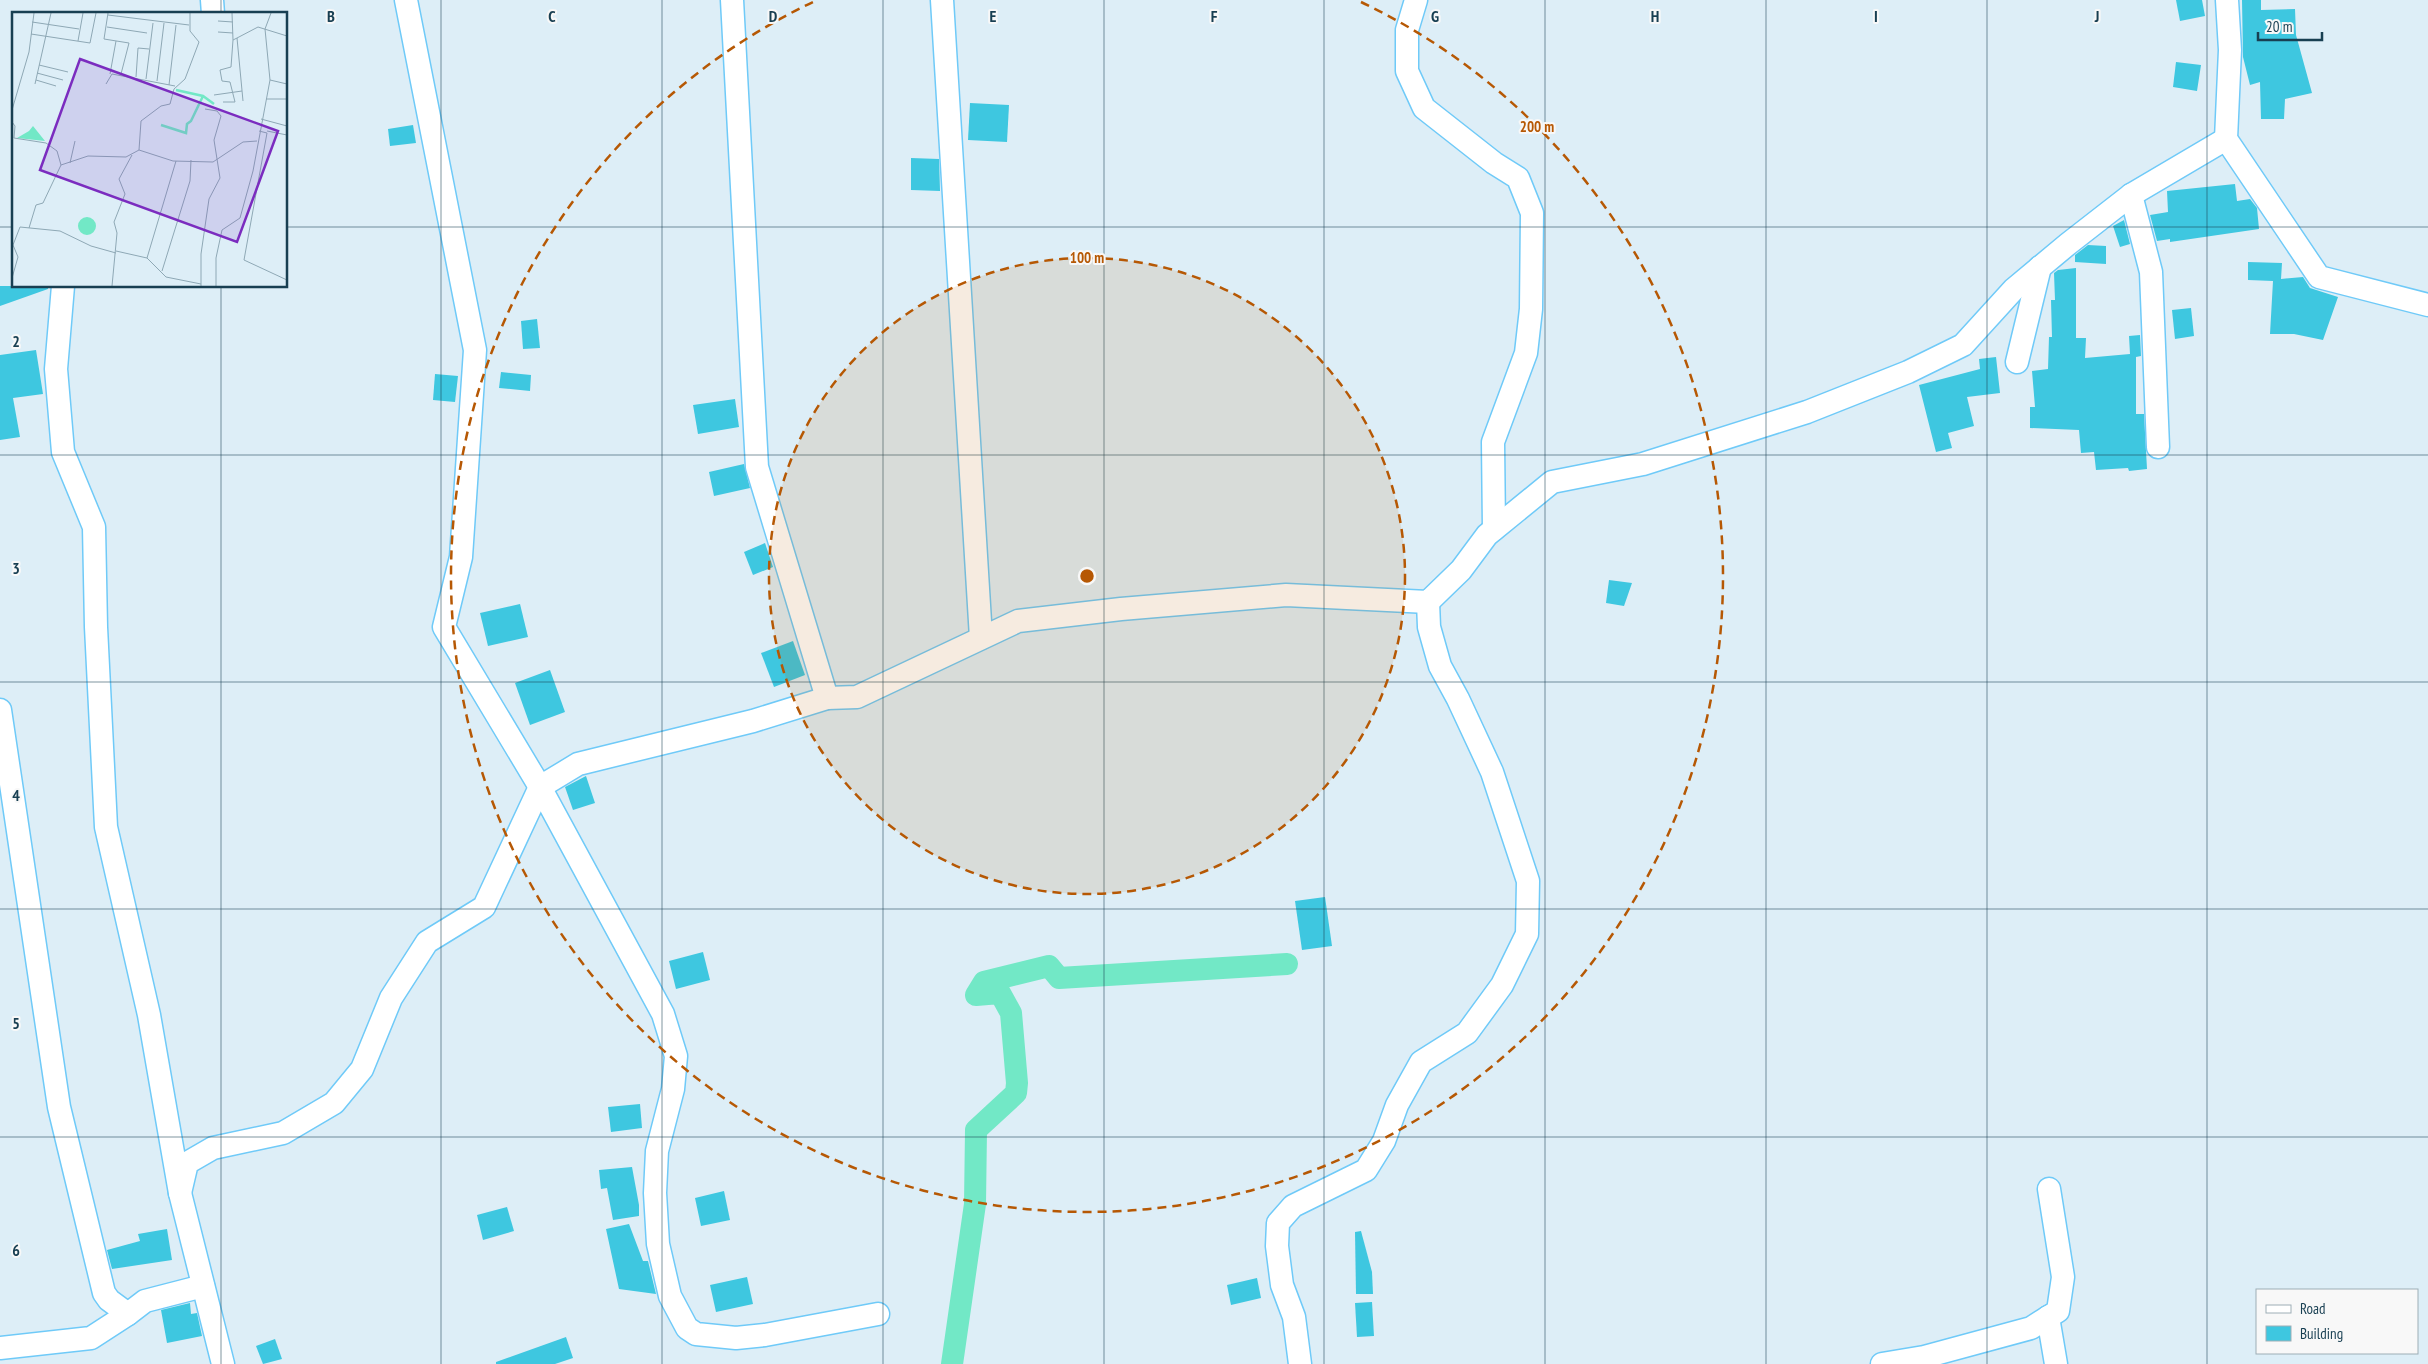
<svg xmlns="http://www.w3.org/2000/svg" width="2428" height="1364" viewBox="0 0 2428 1364" font-family="'PT Sans Narrow',sans-serif">
	<style>
		.lines { fill: none; stroke-linecap: round; stroke-linejoin: round }
		.canal { stroke: #72e8c6; stroke-width: 22 }
		.building { fill: #3ec7e0 }
		.minor-casing { stroke: #6fcaf8; stroke-width: 25 }
		.minor { stroke: #fff; stroke-width: 22 }
		.grid { fill: none; stroke: #183f52; stroke-width: 1; stroke-opacity: 0.55 }
		.ring { fill: none; stroke: #b65804; stroke-width: 2.5; stroke-dasharray: 9 6 }
		.inset-river { fill: none; stroke: #72e8c6; stroke-width: 2.5 }
		.inset-road { fill: none; stroke: #8ea8b5; stroke-width: 1 }
		.view { fill: #7b2cbf; fill-opacity: 0.15; stroke: #7b2cbf; stroke-width: 2.5 }
		.inset-edge { fill: none; stroke: #183f52; stroke-width: 2.5 }
		.grid-label { font-size: 16px; text-anchor: middle; font-weight: bold; fill: #183f52; stroke: #f8f8f8; stroke-width: 4; stroke-linejoin: round; paint-order: stroke }
		.centre { fill: #b65804; stroke: #f8f8f8; stroke-width: 2.5 }
		.ring-label { font-size: 15px; text-anchor: middle; font-weight: bold; fill: #b65804; stroke: #f8f8f8; stroke-width: 4; stroke-linejoin: round; paint-order: stroke }
	</style>
	<rect width="100%" height="100%" fill="#ddeef7"/>
	<g class="lines">
		<path class="canal" d="M952 1364 975 1204 976 1130 1016 1093 1017 1083 1011 1013 1000 993 976 995 984 982 1049 966 1059 978 1287 964"/>
	</g>
	<g class="building">
		<path d="M2176 0H2202L2205 16 2180 21Z"/>
		<path d="M2242 0H2261V10L2295 9 2296 35 2312 93 2285 99 2284 119H2261L2260 82 2250 85 2243 57Z"/>
		<path d="M2176 62 2201 65 2197 91 2173 87Z"/>
		<path d="M970 103 1009 105 1007 142 968 140Z"/>
		<path d="M413 125 416 143 390 146 388 129Z"/>
		<path d="M911 158 939 159 940 191 911 190Z"/>
		<path d="M2235 184 2237 201 2250 199 2257 208 2259 229 2170 242V239L2157 241 2150 215 2168 212 2167 191Z"/>
		<path d="M2124 220 2130 244 2120 247 2113 226Z"/>
		<path d="M2088 245 2106 246V264L2075 262V255Z"/>
		<path d="M2248 262 2282 263 2281 279 2303 277 2310 288 2338 297 2323 340 2294 334H2270L2273 281 2248 280Z"/>
		<path d="M2076 268V338H2086L2085 358 2130 354 2129 336 2140 335 2141 356 2136 357V414H2144L2147 469 2129 471 2128 468 2096 470 2094 452 2081 453 2079 430 2030 428V407H2035L2032 371 2048 369 2049 337H2052L2051 300H2055L2054 273 2058 270Z"/>
		<path d="M0 286H48V289L0 306Z"/>
		<path d="M2191 308 2194 336 2175 339 2172 310Z"/>
		<path d="M537 319 540 348 523 349 521 321Z"/>
		<path d="M36 350 43 394 13 398 20 437 0 440V355Z"/>
		<path d="M1996 357 2000 393 1967 397 1974 426 1948 433 1952 448 1936 452 1919 385 1980 369 1979 359Z"/>
		<path d="M501 372 531 375 530 391 499 388Z"/>
		<path d="M435 374 458 376 455 402 433 400Z"/>
		<path d="M735 399 739 427 698 434 693 405Z"/>
		<path d="M744 464 750 488 714 496 709 472Z"/>
		<path d="M765 543 773 567 753 575 744 552Z"/>
		<path d="M1609 580 1632 583 1624 606 1606 603Z"/>
		<path d="M520 604 528 637 488 646 480 613Z"/>
		<path d="M793 641 805 675 774 687 761 653Z"/>
		<path d="M550 670 565 712 530 725 515 683Z"/>
		<path d="M586 776 595 803 573 810 565 787Z"/>
		<path d="M1325 897 1332 946 1302 950 1295 901Z"/>
		<path d="M703 952 710 980 676 989 669 961Z"/>
		<path d="M640 1104 642 1128 611 1132 608 1107Z"/>
		<path d="M632 1167 639 1205V1216L613 1220 607 1188 601 1189 599 1170Z"/>
		<path d="M724 1191 730 1220 701 1226 695 1198Z"/>
		<path d="M507 1207 514 1231 483 1240 477 1215Z"/>
		<path d="M629 1224 643 1261H648L656 1294 619 1289 606 1229Z"/>
		<path d="M167 1229 172 1260 112 1269 107 1250 140 1241 138 1234Z"/>
		<path d="M1361 1231 1372 1272 1373 1294H1356L1355 1232Z"/>
		<path d="M747 1277 753 1304 716 1312 710 1285Z"/>
		<path d="M1257 1278 1261 1298 1231 1305 1227 1285Z"/>
		<path d="M1372 1302 1374 1336 1357 1337 1355 1303Z"/>
		<path d="M190 1303 191 1314 197 1313 202 1336 167 1343 161 1310Z"/>
		<path d="M566 1337 573 1358 555 1364H496V1362Z"/>
		<path d="M275 1339 282 1359 263 1364 256 1346Z"/>
	</g>
	<g class="lines">
		<defs>
			<g id="minor">
				<path d="M212 0 213 14"/>
				<path d="M406 0 475 350 461 557 444 627 540 787 663 1014 676 1056 673 1089 657 1151 655 1193 658 1244 670 1296 687 1328 696 1334 736 1338 765 1335 878 1314"/>
				<path d="M732 0 757 467 827 698"/>
				<path d="M942 0 981 638"/>
				<path d="M1416 0 1407 30V71L1424 108 1494 163 1518 178 1532 213 1531 309 1526 353 1493 442 1494 529"/>
				<path d="M2227 0 2230 50 2226 139 2319 277 2428 305"/>
				<path d="M2131 195 2151 272 2158 447"/>
				<path d="M63 286 56 369 63 452 94 527 96 627 106 827 149 1015 180 1193 223 1364"/>
				<path d="M2017 362 2040 267"/>
				<path d="M0 710 59 1107 104 1293 109 1300 128 1314 145 1301 203 1286"/>
				<path d="M180 1193 187 1163 213 1148 283 1133 334 1103 362 1069 391 998 427 942 484 907 540 787 578 764 753 721 827 698 857 697 1018 621 1121 609 1286 595 1428 602 1461 570 1487 535 1552 482 1643 464 1807 412 1908 372 1963 345 2014 289 2068 244 2131 195 2226 139"/>
				<path d="M2048 1317 2056 1364"/>
				<path d="M0 1348 91 1338 128 1314"/>
				<path d="M1300 1364 1294 1317 1282 1285 1277 1246 1278 1223 1293 1206 1366 1170 1384 1141 1397 1105 1421 1062 1467 1033 1502 985 1527 934 1528 881 1492 772 1458 699 1440 666 1429 627 1428 602"/>
				<path d="M1882 1364 1924 1357 2031 1328 2058 1311 2063 1277 2049 1189"/>
			</g>
		</defs>
		<use href="#minor" class="minor-casing"/>
		<use href="#minor" class="minor"/>
	</g>
	<path class="grid" d="M221 0V14M441 0V1364M662 0V1364M883 0V1364M1104 0V1364M1324 0V1364M1545 0V1364M1766 0V1364M1987 0V1364M2207 0V1364M0 227H14M286 227H2428M221 286V1364M0 455H2428M0 682H2428M0 909H2428M0 1137H2428"/>
	<circle cx="1087" cy="576" r="318" fill="#b65804" fill-opacity=".12"/>
	<g class="ring">
		<circle cx="1087" cy="576" r="318"/>
		<path d="M1361 2A636 636 0 1 1 813 2"/>
	</g>
	<g transform="translate(12 12)">
		<rect width="275" height="275" fill="#ddeef7"/>
		<path d="M21 114 33 129 5 126 17 119ZM66 214a9 9 0 1 1 18 0a9 9 0 1 1-18 0Z" fill="#72e8c6"/>
		<path class="inset-river" d="M164 78 191 84 202 92M149 113 174 121 175 112 179 109 191 84"/>
		<path class="inset-road" d="M96 1 92 27 117 31 109 62M220 1 221 28 225 26M96 3 177 13M206 9 221 10M20 10 67 17M95 15 135 21M206 20 221 21M19 22 78 31 84 1M66 29 71 1M27 53 56 60M25 61 51 68M98 62 104 29M124 65 126 36 137 37M134 67 141 11M24 68 44 74M258 68 275 72M145 69 152 11M23 72 39 1M94 72 100 62 163 74M157 73 164 13M202 83 230 79M254 87H275M231 89 225 26 246 15 275 24M211 90H223L218 70 210 69 208 58 219 55 221 28M0 98 17 40 22 1M249 107 275 114M0 110 3 114 2 126 34 131 45 139 49 153 31 191 24 193 17 216M247 119 255 121 232 248 275 268M255 119 275 123M127 138 129 109 149 94 158 92 162 77 173 67 187 30 178 19V1M58 151 63 129M49 153 76 144 114 145 127 138 161 149 201 150 231 130 245 129M104 239 135 246 154 265 189 272M135 246 164 149M150 259 178 169 179 148M0 266 6 245 1 233 8 215 48 219 79 234 104 241M100 274 105 221 102 210 113 182 107 167 120 143M189 274V242L197 187 208 166 202 128 209 104 205 99 193 97M204 274V246L210 218 228 206 241 159 258 68 253 17 259 1"/>
		<path class="view" d="M68 47 266 119 225 230 28 158Z"/>
		<rect width="275" height="275" class="inset-edge"/>
	</g>
	<g class="grid-label">
		<text x="331" y="22">B</text>
		<text x="552" y="22">C</text>
		<text x="773" y="22">D</text>
		<text x="993" y="22">E</text>
		<text x="1214" y="22">F</text>
		<text x="1435" y="22">G</text>
		<text x="1655" y="22">H</text>
		<text x="1876" y="22">I</text>
		<text x="2097" y="22">J</text>
		<text x="16" y="347">2</text>
		<text x="16" y="574">3</text>
		<text x="16" y="801">4</text>
		<text x="16" y="1029">5</text>
		<text x="16" y="1256">6</text>
	</g>
	<circle cx="1087" cy="576" r="8" class="centre"/>
	<g class="ring-label">
		<text x="1537" y="132">200 m</text>
		<text x="1087" y="263">100 m</text>
	</g>
	<rect x="2256" y="1289" width="162" height="65" fill="#f8f8f8" stroke="#9eaeb6"/>
	<rect x="2266" y="1305" width="25" height="8" fill="#ffffff" stroke="#9eaeb6"/>
	<text x="2300" y="1314" font-size="15" fill="#183f52">Road</text>
	<rect x="2266" y="1326" width="25" height="15" fill="#3ec7e0" stroke="#9eaeb6"/>
	<text x="2300" y="1339" font-size="15" fill="#183f52">Building</text>
	<path d="M2258 32v8h64v-8" fill="none" stroke="#183f52" stroke-width="2.5"/>
	<text x="2266" y="32" font-size="15" fill="#183f52" stroke="#f8f8f8" stroke-width="4" paint-order="stroke">20 m</text>
</svg>
